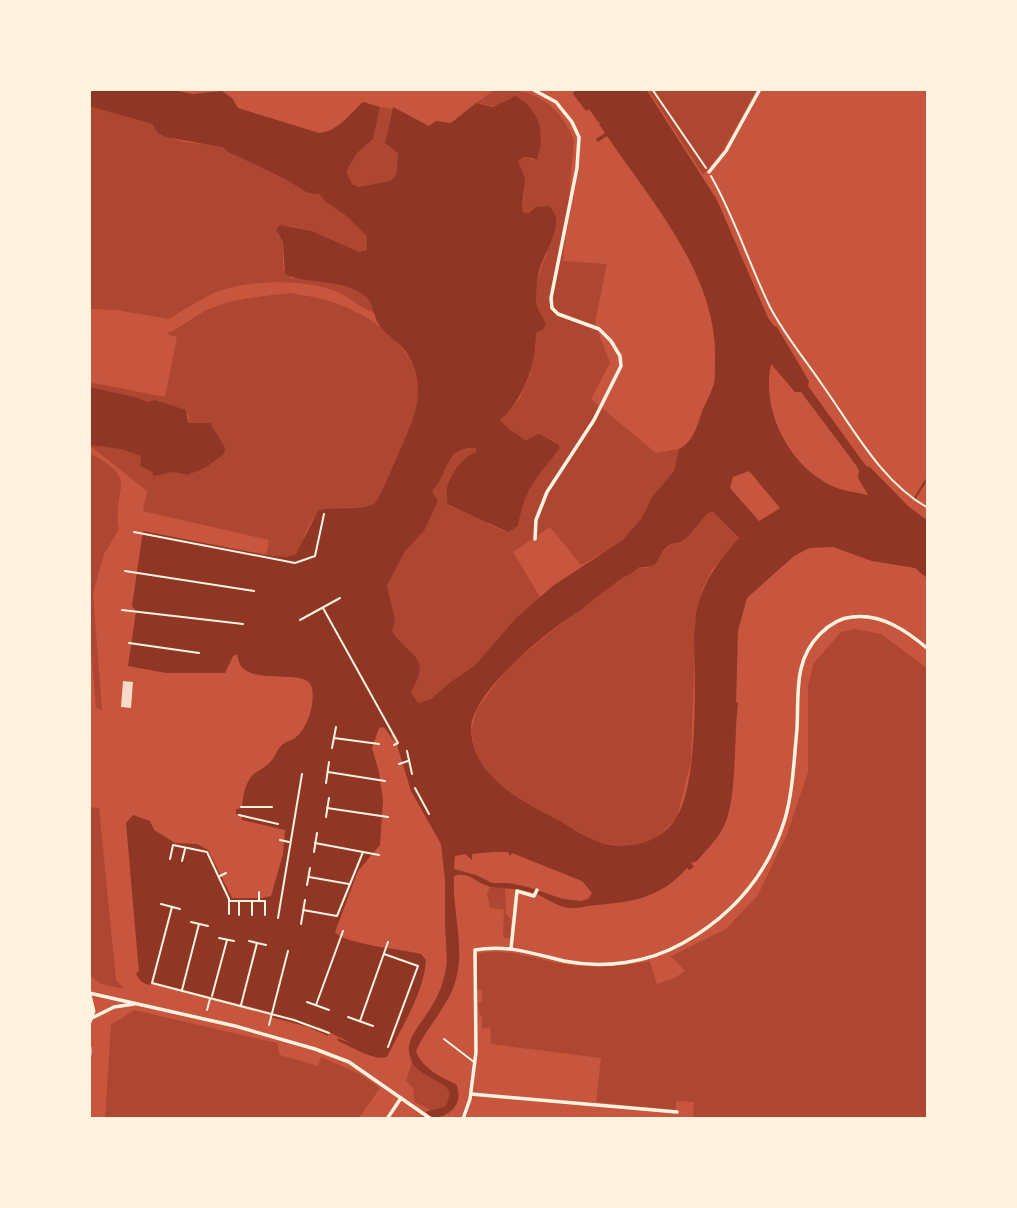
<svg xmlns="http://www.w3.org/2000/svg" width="1017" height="1208" viewBox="0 0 1017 1208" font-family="Cabin,sans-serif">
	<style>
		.green { fill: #ae4732 }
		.water { fill: #8f3625; fill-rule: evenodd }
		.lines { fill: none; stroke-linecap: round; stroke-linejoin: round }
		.stream { stroke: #8f3625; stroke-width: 2 }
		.building { fill: #f7dbc8 }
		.path { stroke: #fff3e0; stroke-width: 2 }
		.service { stroke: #fff3e0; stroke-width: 2 }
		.minor { stroke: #fff3e0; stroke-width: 3.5 }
		.primary { stroke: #fff3e0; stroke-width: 5 }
	</style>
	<rect width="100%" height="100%" fill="#c8553d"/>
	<g class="green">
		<path d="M496 89C535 89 558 103 574 140L563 261 607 264 595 323 610 363 591 399 656 453 679 449 674 471 652 497 641 519 623 541 581 565 550 527 513 552 540 597 517 617 474 666 449 683 431 699 418 703 411 692C433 654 409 658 392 631V609L387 586 405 551 424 531 438 501 431 491C442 473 451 446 476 448V452C463 456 449 474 447 488 446 493 449 501 449 506L486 520 488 524 504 531 518 526C525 487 537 478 560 448 551 431 537 444 523 438 515 435 505 426 500 420L508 408 519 400 530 375 536 345V333L546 323C544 319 541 316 539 313 530 298 539 269 547 255L533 208 527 213 522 208C526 193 525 176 518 161L524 157 534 160C553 125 533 119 508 99 493 112 491 103 476 103Z"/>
		<path d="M648 89H757L723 150 703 175Z"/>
		<path d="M89 106 152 124C160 134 177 142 191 143 204 144 217 142 228 152 247 161 266 169 285 179 299 186 302 194 319 194L326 202 345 215 367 236V250L359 252 312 231 291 226 277 233 283 242V269L291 278C318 277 368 282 375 313 361 309 351 298 338 292 304 278 243 279 210 295 196 302 182 311 169 319L116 310 89 309Z"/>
		<path d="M380 107 392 109 385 143 398 153 396 175 390 181 358 187 352 184 345 171 357 153 373 139Z"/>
		<path d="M290 293C304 296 319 297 332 302 378 317 433 358 416 415 411 428 404 441 398 454 391 470 384 488 375 503 356 513 328 500 313 519 306 528 302 544 297 554L287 558 266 555 269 540 143 511 147 491 89 445 121 449 141 456 140 466 161 474 172 472 184 475 205 468 223 455 222 441 215 434 211 423H188L189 417 186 410 155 400 147 403 89 387V382L165 397 177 337 166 334C183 327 197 313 214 307 238 298 265 296 290 293Z"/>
		<path d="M89 453C142 480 111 488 119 529L104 554 93 593 102 710 96 708 89 626Z"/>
		<path d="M713 512 739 539 712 570 702 590 696 611 691 761 677 817 657 838 638 844 623 846 597 842 524 802 497 783 483 767 475 753 471 731 477 709 509 666 618 578 635 572 639 567 648 568C661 558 665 543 682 541L708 513Z"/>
		<path d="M855 629 881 634 928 669V1119H693L694 1102 676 1101V1110L596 1102 601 1058 491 1044 490 1027 482 1029V1018L480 1015 478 1003 482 1002V990L476 989V959L479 953C519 947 546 965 583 966 605 968 628 965 650 961L657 984 675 978 685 971 671 956 726 929 758 895 787 834 808 772V686L814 663 841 632Z"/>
		<path d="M90 807 99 808 116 980 125 989 101 984 89 975Z"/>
		<path d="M490 886 505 887 506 914 511 919 510 939 503 937 504 910 490 908 487 894Z"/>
		<path d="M134 1010 277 1043 280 1055 318 1066 321 1057 360 1074 380 1088 358 1119H105L111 1025Z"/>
		<path d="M412 1062C422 1072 445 1085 450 1093L446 1106 430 1110 415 1102 413 1088 406 1081Z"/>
	</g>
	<g class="water">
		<path d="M89 89H167L193 94 222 91 232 98 238 108 319 133C337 132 350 114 363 102L380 107 373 139 357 153 346 171 352 184 358 187 390 181 396 175 398 153 385 143 393 107 429 126 436 121 451 123 476 103 493 107 516 96C540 111 546 133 537 159L524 157 518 161 525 179 522 208 524 212 528 213 536 207 548 206C568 219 545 252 540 267 537 276 536 291 536 301 536 311 544 316 546 325L542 330 536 333C536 366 524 398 500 420L510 430 526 440 539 434 558 444 560 448C537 478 525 487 518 526L508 532 447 504C448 499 446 492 447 487 451 473 462 457 476 452V448C444 446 448 476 432 491L438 501 424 531 405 551 387 586 395 620 392 631C409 658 433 654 411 692L418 703 431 699 449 683 474 666 517 617 554 585 623 540 641 519 652 497 674 471 679 449C694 442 698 423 703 409 707 401 711 392 714 384 715 377 715 369 715 362 719 276 650 200 607 136L598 142 596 139 605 133 599 124 601 123 598 122 589 109 586 111 573 94 575 89H646L717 200 768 318 774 326 777 327 809 381 808 386 866 466 871 468 908 506 928 521V579L915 568 872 561 833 547 809 548 794 556 747 598 738 631 736 702 738 703C734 734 737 792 726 821 721 836 707 849 697 861L691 863 694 867 689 870 687 868C661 898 632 902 596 905 585 906 576 910 564 907 552 904 543 895 530 892 517 888 502 889 488 886 475 882 469 871 454 876 452 910 465 946 456 979 449 1006 427 1026 416 1051 422 1068 440 1077 456 1084 464 1102 452 1115 435 1118L425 1112 446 1106 450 1093C442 1079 420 1077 412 1062 410 1058 408 1050 409 1046 411 1034 422 1022 428 1012 439 996 445 980 447 961L445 923V880L441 844 411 791 397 745 399 743 393 733 391 735 395 743 384 727 379 728 372 748 379 772 383 801 380 845 358 871 335 932C346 945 402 949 421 954L426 960C424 993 401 1028 387 1057 373 1061 352 1047 338 1041L337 1038 353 1044 319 1027 318 1028 329 1034 328 1036 308 1027 271 1017 272 1014 270 1012 152 982 150 985C142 983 139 981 136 973L139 972 126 823 133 815 150 821 154 830 175 843 197 844 208 850 232 898H262L271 896 283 854 285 830 242 820 241 814H236V809L242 808C243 796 245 781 255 773 261 769 267 766 272 760 275 756 277 750 281 746 284 742 290 741 295 738 308 728 315 704 312 688 309 668 257 684 243 668 239 665 238 658 237 654L233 656 225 673H166L128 666 136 611 132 606 143 531 272 556 287 557 296 554 318 511C337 505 358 512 375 503 384 489 389 474 396 459 412 423 431 390 406 352 400 343 391 338 383 330 368 313 380 301 353 289 335 280 297 282 285 274L283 242 276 230 280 225 312 231 359 252 367 250V236L345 215 326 202 319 194C302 194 299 186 285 179 266 169 247 161 228 152L222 147 166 137 158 133 152 124 89 106ZM771 364 795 392H801L856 465 859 471 858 478 868 495C855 492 842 491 830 485 788 464 761 410 771 364ZM749 471 780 508 759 521 730 488 733 477ZM713 512 739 538C721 558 704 580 697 608 695 616 696 626 694 635 695 678 699 783 676 818 661 844 623 852 596 841 581 835 568 825 554 818 518 799 473 776 471 730 470 692 549 630 579 611 590 604 598 594 612 586 622 575 632 576 639 567 663 568 654 558 667 547 672 542 676 544 682 541 688 538 702 519 708 513ZM493 852H508L510 856 512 853 582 881 592 893 588 899 581 901 563 899 528 887 508 883H492L476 875 454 869 455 856 465 854 472 860V854Z"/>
		<path d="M89 387 135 397 147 402 155 400 186 410 188 423H211C214 434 224 440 225 451L223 455 205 468 187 475 172 472 154 476 152 472 140 466 141 456 121 449 89 445Z"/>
	</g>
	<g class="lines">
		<g class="stream">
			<path d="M915 498 928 477"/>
			<path d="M420 1119 431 1114"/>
		</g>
	</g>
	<path class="building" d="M123 681 133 682 131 708 121 707Z"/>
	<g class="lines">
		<g class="path">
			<path d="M652 89 706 168"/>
			<path d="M711 176C735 218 749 264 770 307 784 334 804 358 821 383 852 426 880 481 928 508"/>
			<path d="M134 532 295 563 315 556 324 514"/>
			<path d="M125 571 254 591"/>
			<path d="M323 608 398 743 394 745"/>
			<path d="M122 610 243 624"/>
			<path d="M300 620 340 598"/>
			<path d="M129 643 199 653"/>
			<path d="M334 738 379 744"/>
			<path d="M332 748 336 727"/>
			<path d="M407 751 412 774"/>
			<path d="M399 764 408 761"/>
			<path d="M328 772 385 781"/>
			<path d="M326 783 329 762"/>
			<path d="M415 788 429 814"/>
			<path d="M241 807H272"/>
			<path d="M327 808 388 817"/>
			<path d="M239 815 278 824"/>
			<path d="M326 817 329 798"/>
			<path d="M280 840 289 842"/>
			<path d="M315 843 379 855"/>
			<path d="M314 852 317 833"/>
			<path d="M170 859 173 845 207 852 229 899V914"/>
			<path d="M182 861 185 849"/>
			<path d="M220 876 226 873"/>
			<path d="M309 877 349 884"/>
			<path d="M307 885 310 868"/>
			<path d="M259 900V892"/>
			<path d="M230 901H265V915"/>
			<path d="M161 904 180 909"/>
			<path d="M172 907 152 983 294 1020 329 1033"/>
			<path d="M303 910 337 916 363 852"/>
			<path d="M239 915V902"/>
			<path d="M252 915V902"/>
			<path d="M278 918 302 774"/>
			<path d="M191 922 208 926"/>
			<path d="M301 924 305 900"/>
			<path d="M219 938 234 941"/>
			<path d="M249 941 266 945"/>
			<path d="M384 954 418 966 388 1047"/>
			<path d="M182 990 199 924"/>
			<path d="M212 996 227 940"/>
			<path d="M307 1002 329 1010"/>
			<path d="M241 1005 257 943"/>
			<path d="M316 1005 343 931"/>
			<path d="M207 1010 210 999"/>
			<path d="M348 1017 373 1026"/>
			<path d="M360 1021 388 942"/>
			<path d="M269 1025 288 951"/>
		</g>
		<path class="service" d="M444 1039 474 1062"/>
		<g class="minor">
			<path d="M532 89 556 102 572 122 579 137 577 168 551 298 552 308 558 314 599 329 611 341 620 356 621 366 594 420 547 492 536 520 535 539"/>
			<path d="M709 172 726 151 760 89"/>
			<path d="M511 949 517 891 534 896 537 890"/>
			<path d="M89 993 235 1026 315 1049 349 1062 431 1119"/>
			<path d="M92 1018 114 1007 134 1004"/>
			<path d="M471 1094 677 1112"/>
			<path d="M387 1119 401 1098"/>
			<path d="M463 1119 470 1099 476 1052 475 950C507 944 534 954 564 961 604 969 648 963 683 943 733 915 768 874 785 819 793 791 794 759 797 729 799 695 793 661 820 634 829 625 839 618 852 617 881 613 907 631 928 649"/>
		</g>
		<g class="primary">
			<path d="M89 995 93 1011 89 1022"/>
			<path d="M89 1048V1054"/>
		</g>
	</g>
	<rect width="1017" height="1208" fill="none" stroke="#fff3e0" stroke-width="182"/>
</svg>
